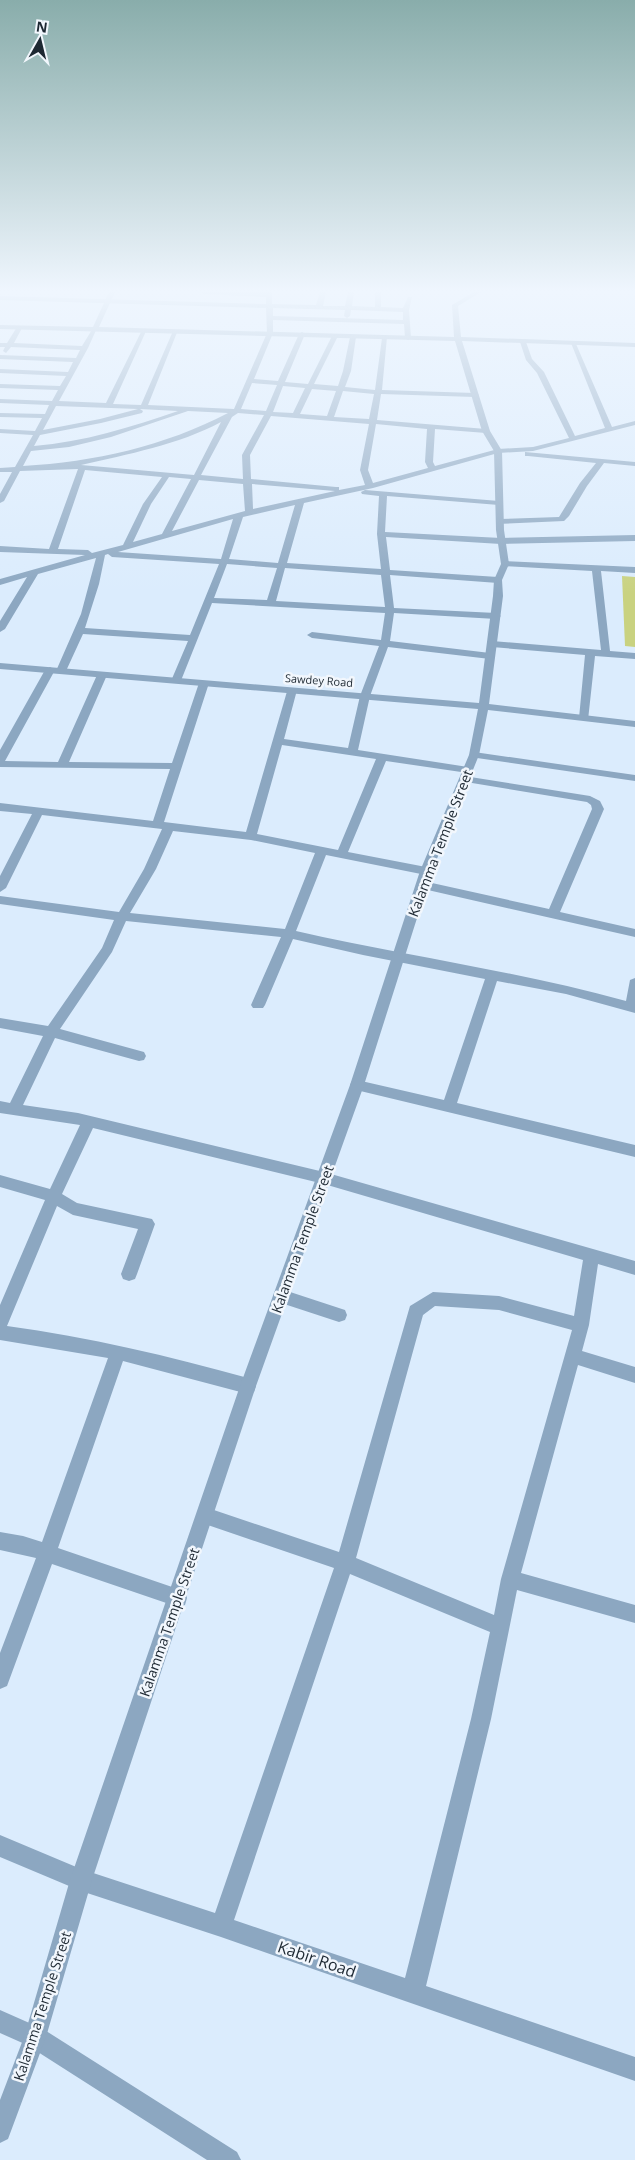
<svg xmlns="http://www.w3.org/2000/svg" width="635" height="2160" viewBox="0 0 635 2160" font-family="'Open Sans',sans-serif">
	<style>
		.green { fill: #c9d280 }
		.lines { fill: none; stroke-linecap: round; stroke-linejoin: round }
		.minor { fill: #8ca7c1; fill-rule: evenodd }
		.tertiary { fill: #8ca7c1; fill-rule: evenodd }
		.labels { text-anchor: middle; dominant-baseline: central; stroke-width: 5; stroke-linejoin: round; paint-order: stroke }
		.far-street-label { font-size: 11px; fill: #1d2832; stroke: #f2f7fd }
		.street-label { font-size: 14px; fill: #1d2832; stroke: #f2f7fd }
		.near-street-label { font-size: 16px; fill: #1d2832; stroke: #f2f7fd }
	</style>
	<rect width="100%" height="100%" fill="#dbecfd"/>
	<path class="green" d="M622 576 635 577V647L625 646Z"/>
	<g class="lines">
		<g class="minor">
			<path d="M200 292H272V304L316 305 320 292H326L323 306H345L348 292H354L352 306 375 307V292H381V307L403 308 408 297H412L409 310 411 338 408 340 405 338 404 324 273 320V333L254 379 278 381 299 334 302 332 305 334 285 382 308 384 332 336 335 334 338 336 314 384 338 386 343 371 350 337 353 335 356 337 351 371 345 387 375 390 382 338 387 337 382 390 475 393 479 395 475 397 381 394 377 420 486 429 490 431 486 433 435 429 433 462 435 466 498 449 533 447 569 438 537 373 526 360 520 342 523 340 526 342 532 359 544 372 575 436 605 428 571 343 576 344 612 427 635 421V425L533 451 498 453 373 488 304 503 287 563 381 569 377 534 379 496 362 494 361 492 365 490 499 501 503 503 499 505 387 496 385 532 501 538 635 535V541L501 544 386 537 390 570 498 577 502 580 498 583 390 575 394 608 496 613 501 616 496 619 394 613 390 641 490 653 495 656 490 659 388 647 370 696 358 750 468 767 473 770 468 773 386 761 348 852 426 867 432 871 426 875 326 855 296 931C406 956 517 971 626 1001L630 980 635 978V1013L566 994 497 981 457 1103 635 1145V1157L352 1089 350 1085 352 1081 357 1080 444 1100 485 979 363 955 293 939 265 1005 263 1008H253L251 1005 281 937 126 921 112 952 60 1029 144 1052 146 1056 144 1060 139 1061 55 1038 23 1105 78 1113 324 1172 635 1261V1275L598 1264 589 1325 582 1351 635 1367V1383L578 1365 521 1573 635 1605V1623L517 1590 491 1719 426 1986 635 2057V2081L221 1937 81 1891 0 1857V1835L81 1869 215 1913 334 1568 199 1522 196 1516 199 1510 205 1507 339 1552 410 1306 433 1292 499 1296 574 1316 583 1260 324 1184 93 1128 62 1194 77 1203 152 1219 155 1224 137 1274 135 1279 129 1281 123 1279 121 1274 138 1229 73 1215 57 1206 7 1326C89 1337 169 1356 248 1378L254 1380 256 1386 254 1392 248 1394 123 1361 58 1548 178 1589 185 1591 187 1598 185 1605 178 1607 52 1564 7 1686 0 1689V1653L36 1558 0 1550V1532L23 1536 42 1542 108 1358 0 1340V1305L45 1200 0 1187V1175L50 1189 80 1125 0 1113V1101L10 1103 43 1036 0 1028V1018L48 1026 102 948 114 920 0 904V896L119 912 144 869 162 829 42 815 6 888 0 892V876L32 814 0 811V803L153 821 170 769 0 767V750L45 670 50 667 55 670 5 761 58 762 97 675 102 672 107 675 69 762 172 763 199 683 200 681H208L209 683 164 822 246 832 288 688H296L297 690 284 739 348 748 360 696 379 646 312 638 307 635 312 632 381 640 385 613 212 603 180 683H172L171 681 188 641 83 634 66 671 64 673H58L56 671 81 614 96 558 38 574 5 629 0 632V621L27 577 0 585V579L85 555 0 552V546L49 549 78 469 20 471 4 501 0 503V494L12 472H0V468L15 467 33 435 0 433V429L35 431 42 418 0 417V413L45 414 49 405 0 403V399L52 401 58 390 0 388V384L60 386 66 376 0 373V369L68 372 73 362 0 359V355L76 358 80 350 11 347 6 353 3 351 5 347H0V343H7L17 327 19 326 22 328 14 343 82 346 93 328H97L88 348 59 401 106 403 142 330 147 329 113 404 141 405 173 331 178 330 148 405 234 409 267 333 266 308 0 300V296L266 304V297L203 294ZM273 308 345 310 344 316 347 318 350 316 351 310 403 312V320L273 316ZM252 383 277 385 266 411 241 409ZM283 386 305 388 293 413 273 412ZM312 389 336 391 327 416 300 414ZM343 391 374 394 369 419 334 417ZM56 406 138 409 100 419 43 430ZM140 409 178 411C131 427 84 442 34 446L40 435 101 423 142 413 143 411ZM188 411 228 413C165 446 94 462 23 466L31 451 69 447 111 437ZM238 413 264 415 242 455 243 479 201 475 232 417ZM271 416 369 424 360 470 365 485 339 490V487H336L251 479 250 455ZM221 422 194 475 81 465C128 454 178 445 221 422ZM376 424 427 429 425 462 428 468 373 483 368 470ZM85 470 162 477 143 504 123 545 92 553 88 550 58 549ZM169 477 191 479 162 534 133 542 151 504ZM199 480 243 484 245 511 172 531ZM252 484 335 491 253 509ZM295 505 278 563 229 559 243 517ZM233 519 221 559 118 552ZM108 554 112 557 219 564 190 635 85 628 99 584 105 555ZM227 564 277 568 267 600 214 598ZM285 568 381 575 385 607 276 601ZM282 745 376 759 338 850 257 834ZM173 831 251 840 315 853 285 929 130 913 156 869ZM435 1306 499 1310 572 1330 501 1579 494 1615 356 1558 423 1315ZM350 1574 490 1632 471 1719 405 1978 234 1920Z"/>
			<path d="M525 452 635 462V466L604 463 587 486 569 516 564 521 496 524V520L499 519 559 517 580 483 596 463 528 456H525Z"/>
			<path d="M505 561 635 567V573L601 571 610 651 635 653V659L595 656 588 720H580L579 718 585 655 492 647 487 644 492 641 601 650 592 571 502 566 501 564Z"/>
			<path d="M474 752 635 775V781L470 757 469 755Z"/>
			<path d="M464 776 590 796 600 801 604 809 560 912 635 929V937L419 888 417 885 419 882 423 881 549 909 592 809 591 805 587 802 460 781 459 779Z"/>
			<path d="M281 1289 345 1310 347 1315 345 1320 339 1322 275 1301 273 1296 275 1291Z"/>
			<path d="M0 2010 43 2029 237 2152 241 2160H207L27 2045 0 2033Z"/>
		</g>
		<path class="tertiary" d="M109 292H115L99 327 454 337 452 305 474 292H481L458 306 461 337 635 343V347L462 341 490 431 502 451 504 530 509 564 502 580 503 596 489 704 635 721V727L488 710 479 755 432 871 364 1085 256 1386 92 1880 46 2037 8 2139 0 2143V2100L24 2037 70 1880 240 1386 350 1085 420 871 469 755 478 709 0 669V663L479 703 493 596 494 580 501 564 496 530 494 451 482 431 455 341 0 329V325L93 327Z"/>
	</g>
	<linearGradient id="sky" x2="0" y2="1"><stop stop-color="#89adab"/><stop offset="0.49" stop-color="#eff6fe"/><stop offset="1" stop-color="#eff6fe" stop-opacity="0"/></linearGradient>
	<rect width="635" height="594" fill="url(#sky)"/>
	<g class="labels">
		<g class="far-street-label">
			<text transform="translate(319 680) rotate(4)">Sawdey Road</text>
		</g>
		<g class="street-label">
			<text transform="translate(440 843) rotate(-69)">Kalamma Temple Street</text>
			<text transform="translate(302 1239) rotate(-70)">Kalamma Temple Street</text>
			<text transform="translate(169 1622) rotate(-71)">Kalamma Temple Street</text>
			<text transform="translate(42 2006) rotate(-72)">Kalamma Temple Street</text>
		</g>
		<g class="near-street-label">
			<text transform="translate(317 1959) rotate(19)">Kabir Road</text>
		</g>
	</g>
	<g transform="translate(40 40) rotate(8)" stroke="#f2f7fd" stroke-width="4" paint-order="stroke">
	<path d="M0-4L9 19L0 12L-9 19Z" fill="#1d2832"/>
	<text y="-8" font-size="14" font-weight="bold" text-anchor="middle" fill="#1d2832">N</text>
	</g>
</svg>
